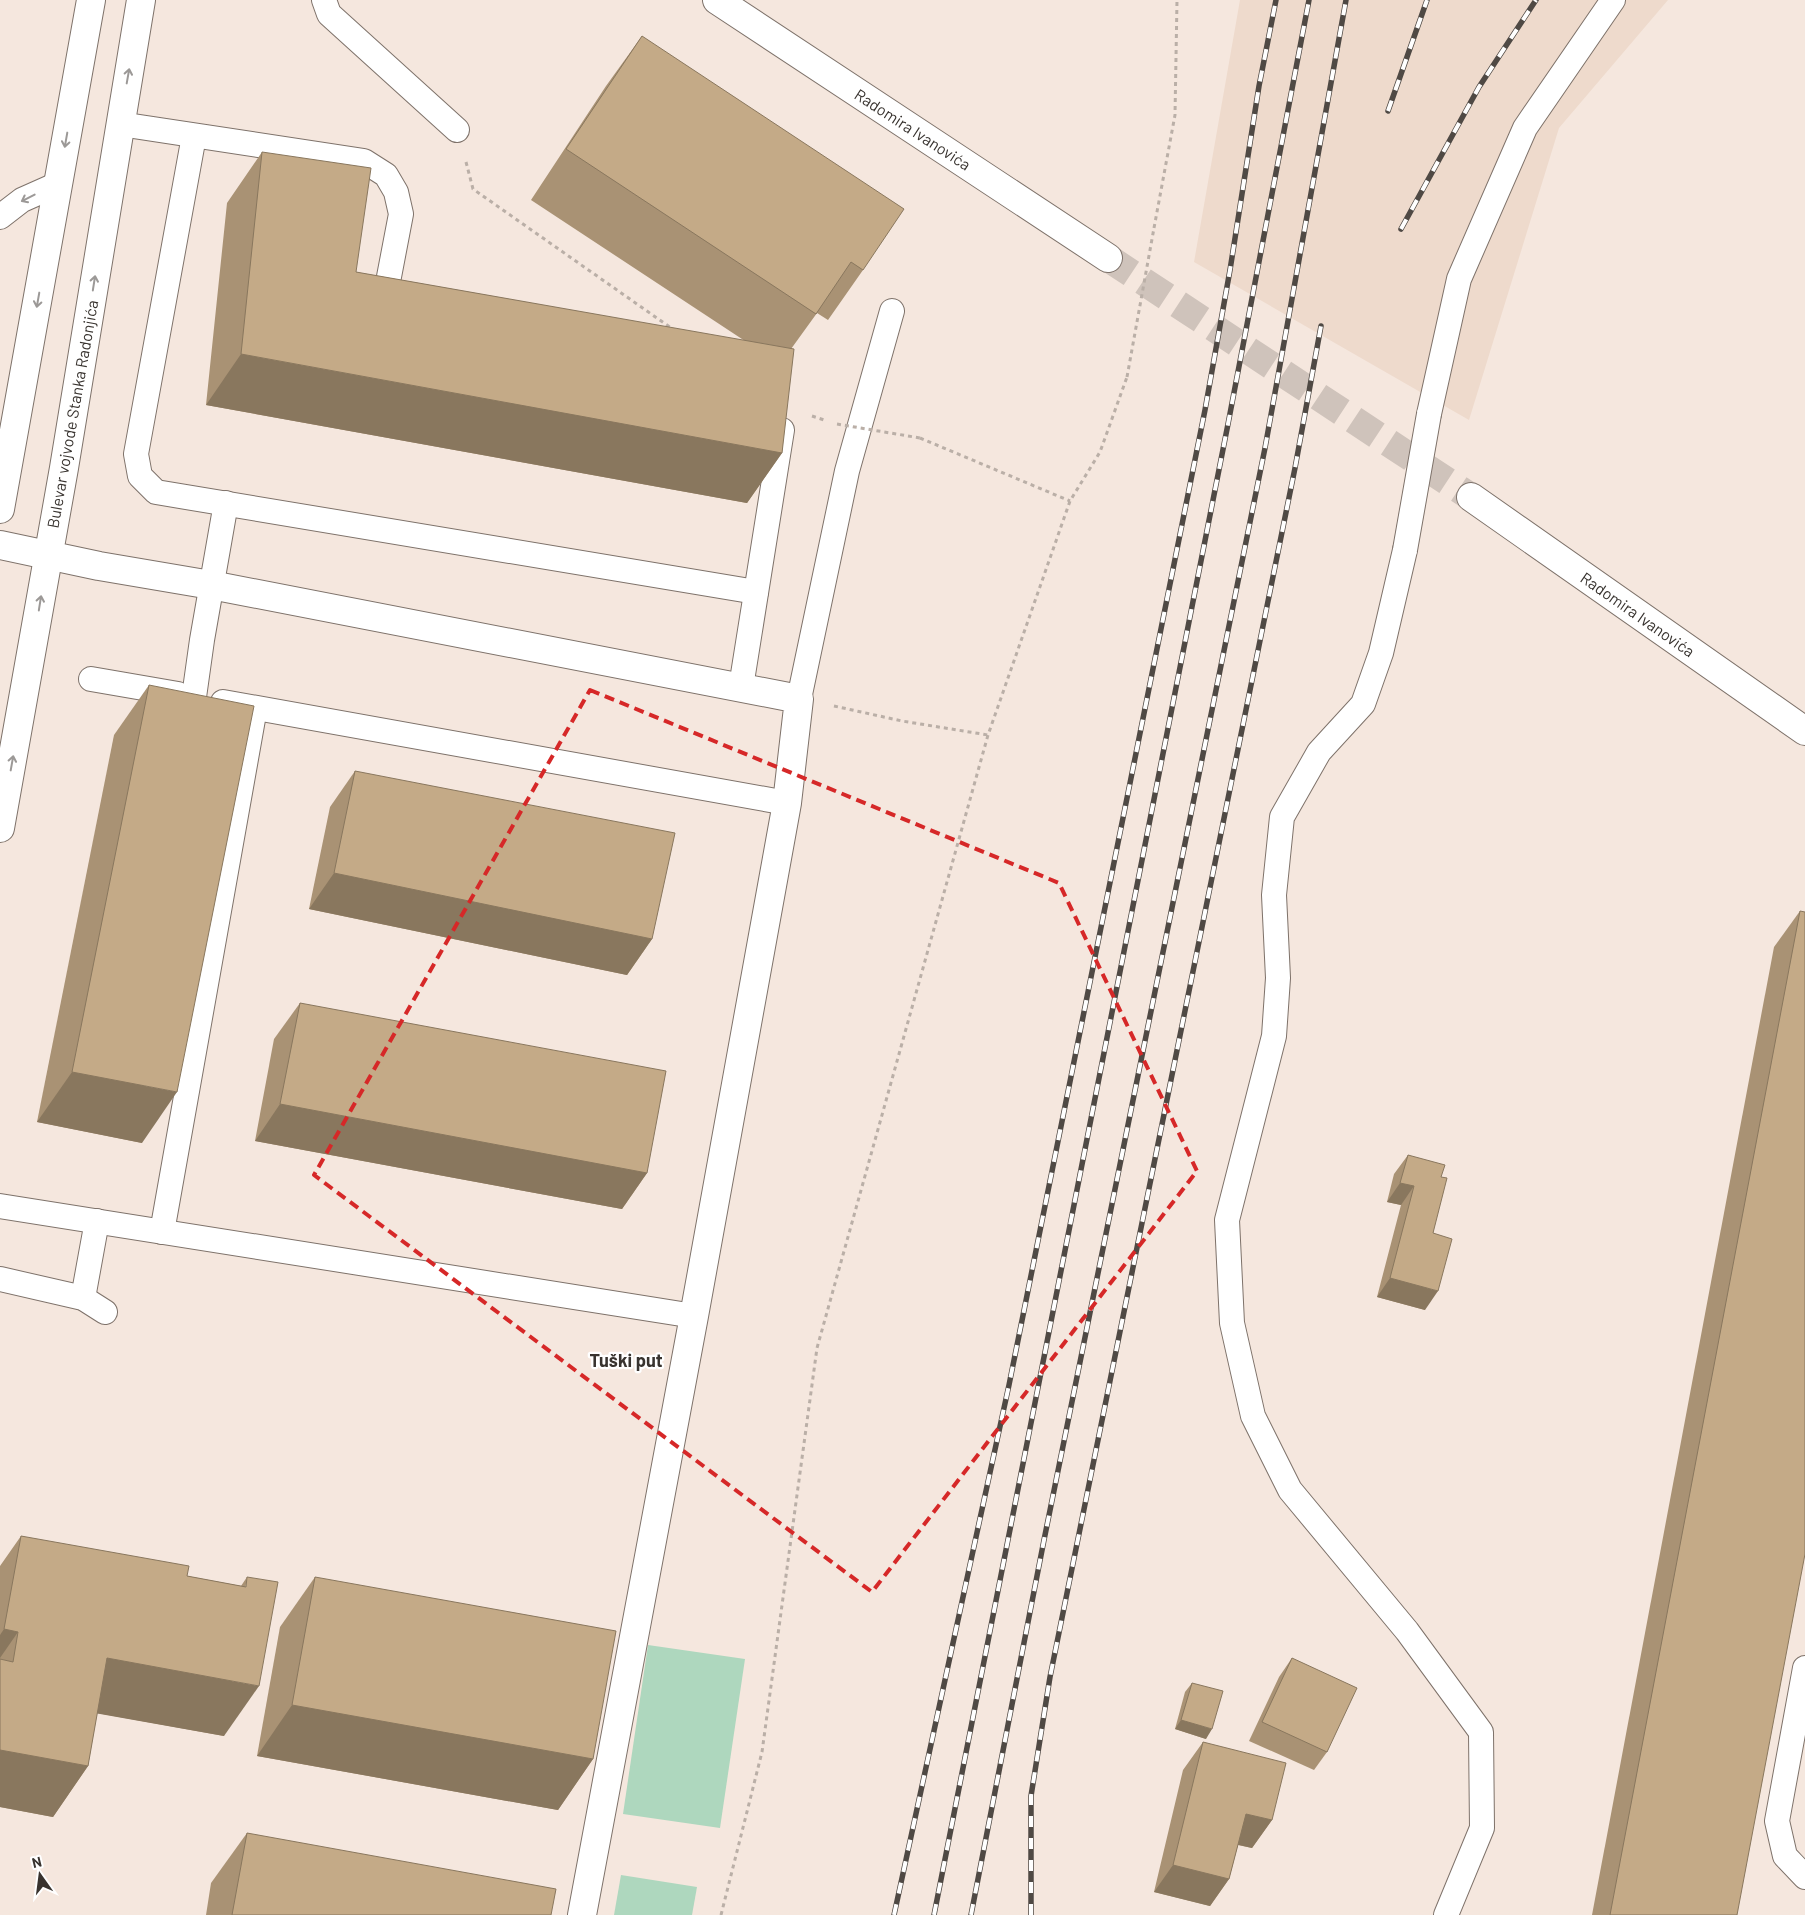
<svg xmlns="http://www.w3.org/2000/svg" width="1805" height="1915" viewBox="0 0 1805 1915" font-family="Barlow,sans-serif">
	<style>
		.built { fill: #eedacc }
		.green { fill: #aed7be }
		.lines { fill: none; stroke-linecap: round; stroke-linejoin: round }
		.secondary-tunnel { stroke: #cfc3bb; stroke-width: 28; stroke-dasharray: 28 14; stroke-linecap: butt }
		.service-casing { stroke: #7e726a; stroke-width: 26 }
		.minor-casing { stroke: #7e726a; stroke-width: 30 }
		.tertiary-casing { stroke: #7e726a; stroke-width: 30 }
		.secondary-casing { stroke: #7e726a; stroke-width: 30 }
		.path { stroke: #baafa7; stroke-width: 3; stroke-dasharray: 4 4; stroke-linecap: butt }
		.service { stroke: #fff; stroke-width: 24 }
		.minor { stroke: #fff; stroke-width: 28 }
		.tertiary { stroke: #fff; stroke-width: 28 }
		.secondary { stroke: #fff; stroke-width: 28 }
		.rail-casing { stroke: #4f4944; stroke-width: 5.5 }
		.rail { stroke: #fff; stroke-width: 4; stroke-dasharray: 11; stroke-linecap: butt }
		.service-bridge-casing { stroke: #7e726a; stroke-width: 26; stroke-linecap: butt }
		.path-bridge { stroke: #baafa7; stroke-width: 3; stroke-dasharray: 4 4; stroke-linecap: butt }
		.service-bridge { stroke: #fff; stroke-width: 24 }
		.wall { fill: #a99274 }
		.shaded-wall { fill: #89775e }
		.building { fill: #c4aa87; stroke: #89775e }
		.oneway { stroke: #9c9997 }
		.marked { fill: none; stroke: #d62828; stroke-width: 4; stroke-dasharray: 10 6; stroke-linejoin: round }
		.labels { text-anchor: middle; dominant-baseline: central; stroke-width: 4.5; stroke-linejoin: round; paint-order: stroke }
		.street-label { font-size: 16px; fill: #38332f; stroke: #fff }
		.neighbourhood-label { font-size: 18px; font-weight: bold; fill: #38332f; stroke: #fff }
	</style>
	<rect width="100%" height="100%" fill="#f5e7de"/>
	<path class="built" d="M1240 0H1668L1559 128 1469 420 1194 262Z"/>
	<g class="green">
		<path d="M648 1645 745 1659 720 1828 623 1814Z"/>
		<path d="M621 1875 697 1887 692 1915H614Z"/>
	</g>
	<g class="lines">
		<path class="secondary-tunnel" d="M1108 258 1471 497"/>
		<defs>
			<g id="service">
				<path d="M324 0 329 14 457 130"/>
				<path d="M120 124 364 161 386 175 396 192 401 214 388 282"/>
				<path d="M194 136 136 454 140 476 156 492 756 592"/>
				<path d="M0 217 22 200 58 184"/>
				<path d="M1429 414 1459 279 1525 128 1613 0"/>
				<path d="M1405 550 1381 653 1363 704 1319 752 1282 817 1274 895 1278 978 1274 1036 1227 1220 1232 1323 1253 1416 1290 1490 1407 1631 1481 1732 1482 1828 1446 1915"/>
				<path d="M91 679 178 694"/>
				<path d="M741 687 782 430"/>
				<path d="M194 697 202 640 226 503"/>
				<path d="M799 699 847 471 892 311"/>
				<path d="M223 702 787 803"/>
				<path d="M0 1206 694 1316"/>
				<path d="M162 1232 255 708"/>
				<path d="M0 1279 83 1298 105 1312"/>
				<path d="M83 1298 97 1221"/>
				<path d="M1805 1668 1777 1821 1785 1856 1805 1877"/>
			</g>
			<path id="minor" d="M0 545 99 566 211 585 799 699 787 803 694 1316 582 1915"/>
			<g id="tertiary">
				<path d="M0 509 91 0"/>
				<path d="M0 828 64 468 141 0"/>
			</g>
			<g id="secondary">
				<path d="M717 0 1108 258"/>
				<path d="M1471 497 1805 731"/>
			</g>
		</defs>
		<use href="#service" class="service-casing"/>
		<use href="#minor" class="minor-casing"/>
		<use href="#tertiary" class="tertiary-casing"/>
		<use href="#secondary" class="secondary-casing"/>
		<g class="path">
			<path d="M466 162 473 189 674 330"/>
			<path d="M1154 228 1175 115 1177 0"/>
			<path d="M812 416 827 421"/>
			<path d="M920 438 1070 501"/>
			<path d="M834 706 902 721 988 735"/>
			<path d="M721 1915 762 1752 817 1348 988 735 1070 501 1100 452 1127 377"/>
		</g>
		<use href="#service" class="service"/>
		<use href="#minor" class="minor"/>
		<use href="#tertiary" class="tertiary"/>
		<use href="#secondary" class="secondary"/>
		<defs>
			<g id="rail">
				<path d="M1388 111 1427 0"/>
				<path d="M1401 229 1479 87 1536 0"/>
				<path d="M894 1915 1009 1385 1205 410 1230 270 1259 86 1276 0"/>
				<path d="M934 1915 1228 424 1309 0"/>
				<path d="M971 1915 1044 1540 1265 448 1346 0"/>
				<path d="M1031 1915V1796L1050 1677 1295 468 1321 326"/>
			</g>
		</defs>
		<use href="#rail" class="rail-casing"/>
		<use href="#rail" class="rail"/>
		<defs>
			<path id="service-bridge" d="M1405 550 1429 414"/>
		</defs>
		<use href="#service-bridge" class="service-bridge-casing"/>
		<g class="path-bridge">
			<path d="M1127 377 1154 228"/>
			<path d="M837 424 920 438"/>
		</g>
		<use href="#service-bridge" class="service-bridge"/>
	</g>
	<g class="wall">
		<path d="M642 36 863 270 828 320 817 313 791 349 782 453 747 503 206 405 227 203 262 152 356 272 745 341 531 200 606 86Z"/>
		<path d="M149 685 142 1143 37 1122 114 735Z"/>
		<path d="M355 771 652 939 627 975 309 909 330 807Z"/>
		<path d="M1800 911 1737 1915H1592L1774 947Z"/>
		<path d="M300 1003 647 1173 622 1209 255 1141 274 1039Z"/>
		<path d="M1408 1155 1441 1177 1433 1233 1425 1310 1377 1297 1401 1205 1387 1202 1394 1174Z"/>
		<path d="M21 1536 187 1576 241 1586 247 1577 224 1736 97 1713 88 1766 53 1817 0 1807V1566Z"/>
		<path d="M315 1577 593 1759 558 1810 257 1756 280 1627Z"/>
		<path d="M1292 1658 1327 1752 1314 1770 1249 1741 1279 1677Z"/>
		<path d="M1192 1683 1206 1739 1175 1729 1185 1692Z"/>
		<path d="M1203 1742 1272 1820 1252 1848 1238 1845 1229 1879 1210 1906 1154 1892 1183 1770Z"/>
		<path d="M247 1833 551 1915H206L211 1883Z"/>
	</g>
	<g class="shaded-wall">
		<path d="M241 354 782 453 747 503 206 405Z"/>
		<path d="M334 873 652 939 627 975 309 909Z"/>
		<path d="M72 1072 177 1092 142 1143 37 1122Z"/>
		<path d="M280 1104 647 1173 622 1209 255 1141Z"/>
		<path d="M1400 1183 1414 1186 1401 1205 1387 1202Z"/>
		<path d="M1390 1278 1438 1291 1425 1310 1377 1297Z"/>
		<path d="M4 1629 18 1632 0 1658V1635Z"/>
		<path d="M107 1658 259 1686 224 1736 72 1709Z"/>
		<path d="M292 1705 593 1759 558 1810 257 1756Z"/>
		<path d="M1181 1720 1212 1729 1206 1739 1175 1729Z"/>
		<path d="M0 1750 88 1766 53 1817 0 1807Z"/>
		<path d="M1246 1814 1272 1820 1252 1848 1226 1842Z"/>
		<path d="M1173 1865 1229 1879 1210 1906 1154 1892Z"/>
	</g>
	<g class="building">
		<path d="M642 36 904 209 863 270 851 262 816 314 566 149Z"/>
		<path d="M262 152 371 168 356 272 794 349 782 453 241 354Z"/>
		<path d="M149 685 254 706 177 1092 72 1072Z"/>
		<path d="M355 771 675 833 652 939 334 873Z"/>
		<path d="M1800 911 1805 912V1554L1737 1915H1610Z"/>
		<path d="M300 1003 666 1071 647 1173 280 1104Z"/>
		<path d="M1408 1155 1445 1165 1441 1177 1447 1178 1433 1233 1452 1239 1438 1291 1390 1278 1414 1186 1400 1183Z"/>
		<path d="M21 1536 189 1566 187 1576 246 1587 247 1577 278 1582 259 1686 107 1658 88 1766 0 1750V1659L13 1662 18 1632 4 1629Z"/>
		<path d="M315 1577 616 1631 593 1759 292 1705Z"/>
		<path d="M1292 1658 1357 1688 1327 1752 1262 1722Z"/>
		<path d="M1192 1683 1223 1691 1212 1729 1181 1720Z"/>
		<path d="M1203 1742 1286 1763 1272 1820 1246 1814 1229 1879 1173 1865Z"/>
		<path d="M247 1833 556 1889 551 1915H232Z"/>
	</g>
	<defs><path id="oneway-shaft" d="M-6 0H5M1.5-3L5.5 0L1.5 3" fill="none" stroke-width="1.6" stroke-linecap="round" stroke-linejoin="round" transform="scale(1.25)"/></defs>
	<g class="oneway">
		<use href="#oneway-shaft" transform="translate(128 76) rotate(-80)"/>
		<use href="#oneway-shaft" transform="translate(66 140) rotate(100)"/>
		<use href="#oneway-shaft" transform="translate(28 198) rotate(153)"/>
		<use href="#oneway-shaft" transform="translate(94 283) rotate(-81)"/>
		<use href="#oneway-shaft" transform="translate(38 300) rotate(100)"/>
		<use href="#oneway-shaft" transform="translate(40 603) rotate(-81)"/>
		<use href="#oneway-shaft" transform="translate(12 763) rotate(-80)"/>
	</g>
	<path class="marked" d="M590 690 1059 883 1197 1171 872 1592 314 1175Z"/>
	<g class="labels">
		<g class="street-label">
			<text transform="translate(913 129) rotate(33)">Radomira Ivanovića</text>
			<text transform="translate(72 414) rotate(-80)">Bulevar vojvode Stanka Radonjića</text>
			<text transform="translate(1638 614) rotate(35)">Radomira Ivanovića</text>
		</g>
		<g class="neighbourhood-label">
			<text x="626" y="1360">Tuški put</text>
		</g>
	</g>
	<g transform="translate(40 1875) rotate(346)" stroke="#ffffff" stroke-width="4" paint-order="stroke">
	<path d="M0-4L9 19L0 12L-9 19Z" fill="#38332f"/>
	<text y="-8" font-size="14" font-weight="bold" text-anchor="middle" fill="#38332f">N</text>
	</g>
</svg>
